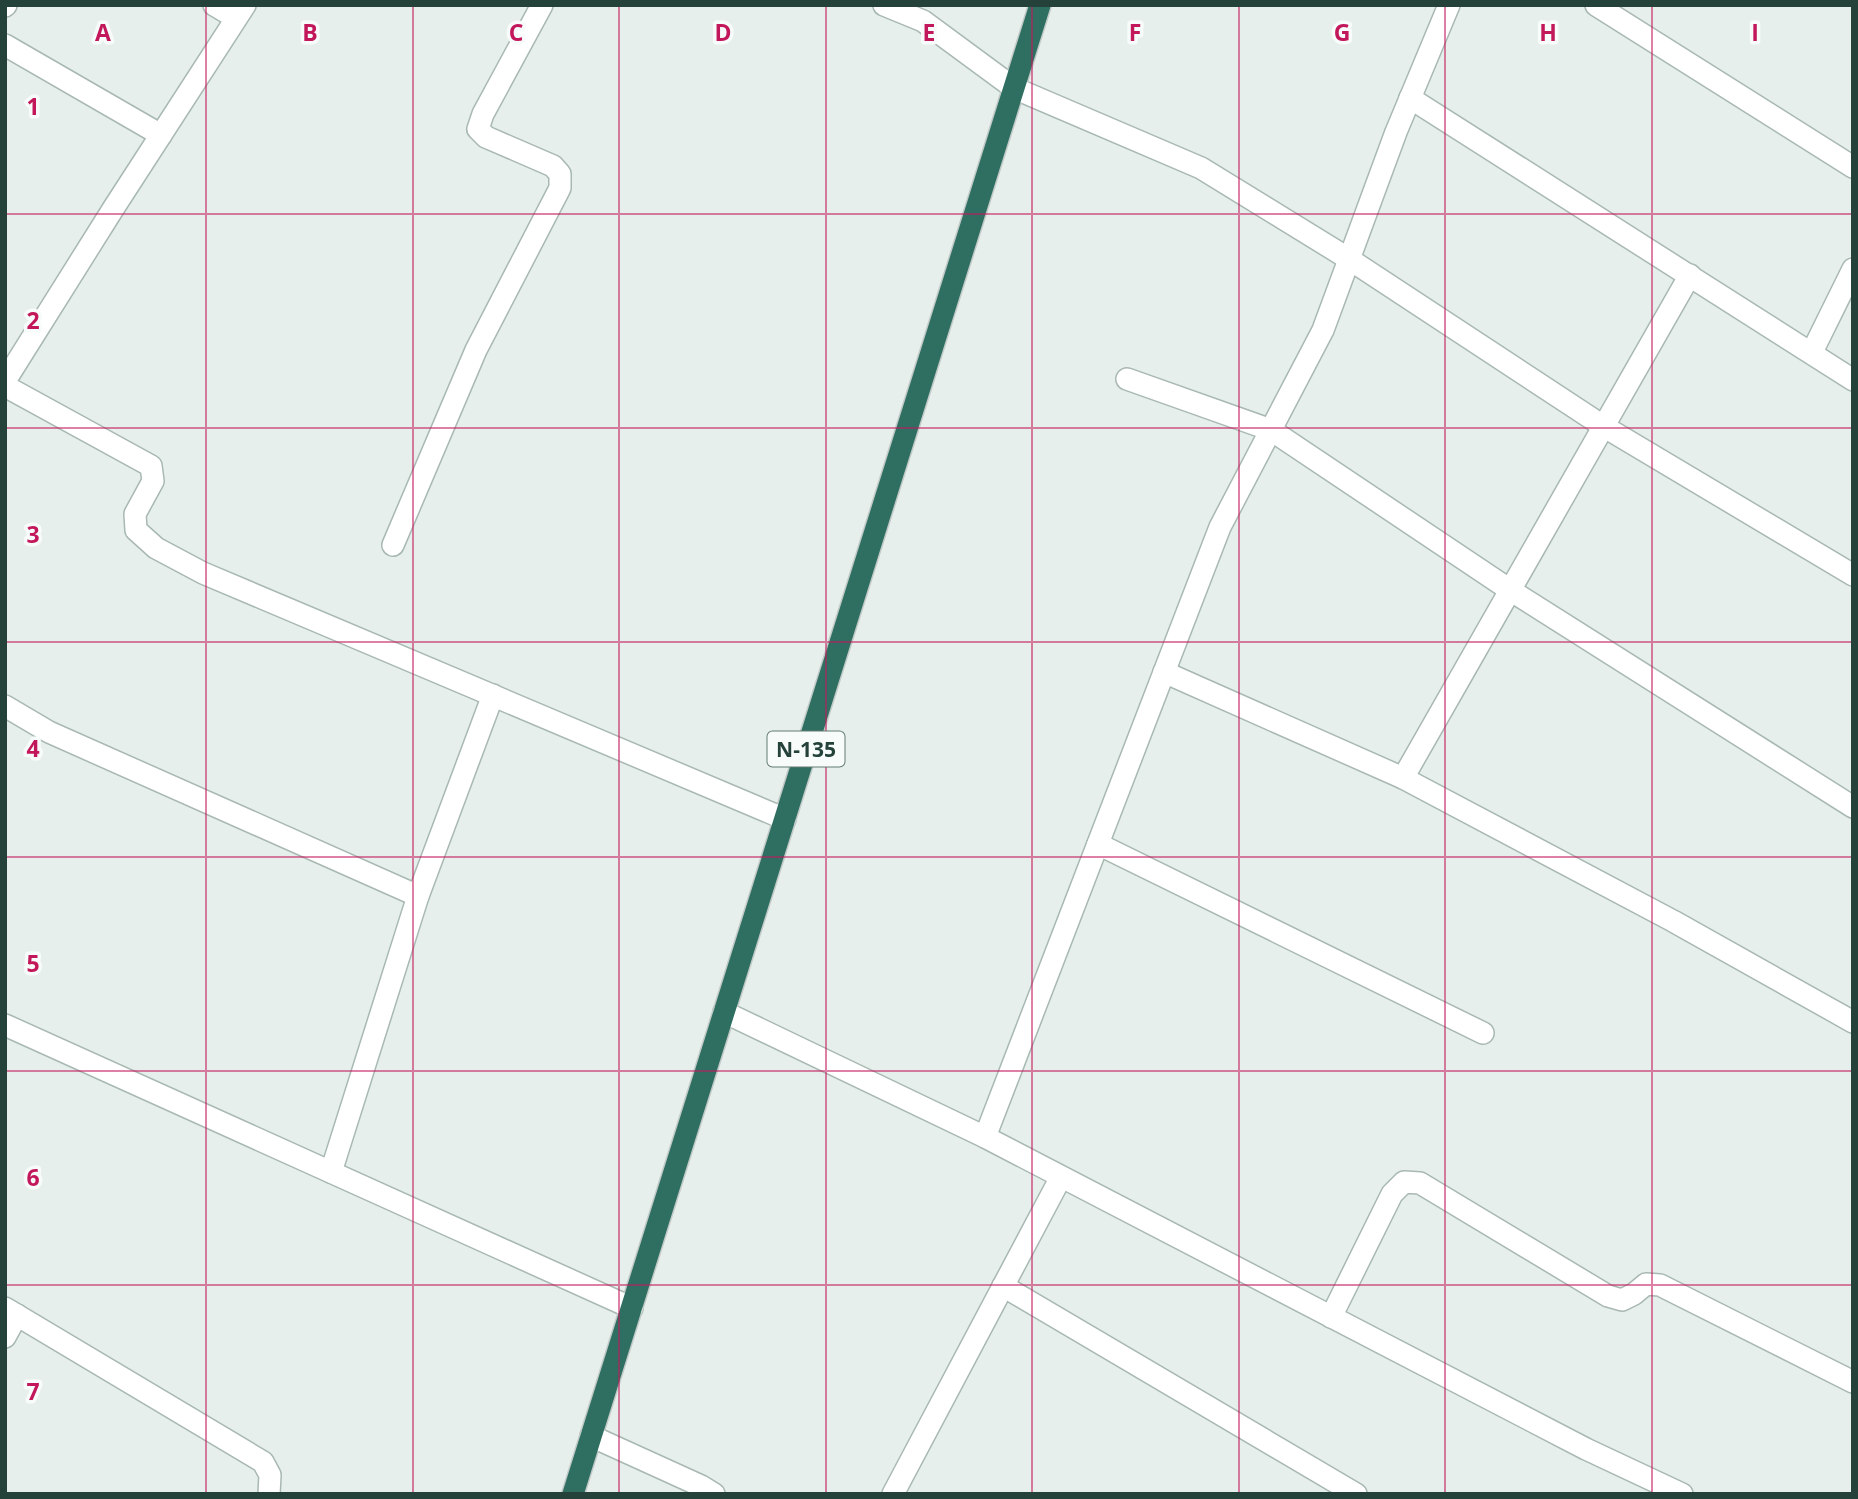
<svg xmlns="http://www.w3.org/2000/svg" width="1858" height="1499" viewBox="0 0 1858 1499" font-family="'Open Sans',sans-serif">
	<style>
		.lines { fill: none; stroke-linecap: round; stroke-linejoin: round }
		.minor-casing { stroke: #a8b8b2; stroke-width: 24 }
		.highway-casing { stroke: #c2cac8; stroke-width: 24 }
		.minor { stroke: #fff; stroke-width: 21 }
		.highway { stroke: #2f6f62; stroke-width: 21 }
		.grid { fill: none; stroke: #c2185b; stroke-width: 2; stroke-opacity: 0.55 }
		.labels { text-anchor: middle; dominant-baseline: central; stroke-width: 7; stroke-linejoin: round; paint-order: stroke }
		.shield { fill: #f7fbf9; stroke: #637a73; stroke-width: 2 }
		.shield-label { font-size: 21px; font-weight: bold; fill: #24423a }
		.grid-label { font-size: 23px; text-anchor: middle; font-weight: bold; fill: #c2185b; stroke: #f7fbf9; stroke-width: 7; stroke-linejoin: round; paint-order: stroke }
	</style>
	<rect width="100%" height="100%" fill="#e6efeb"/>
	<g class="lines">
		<defs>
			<g id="minor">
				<path d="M214 5 236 18"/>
				<path d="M884 5 923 21 1014 88 1201 168 1349 259 1603 426 1853 575"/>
				<path d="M1596 5 1853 167"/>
				<path d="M5 6 6 5"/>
				<path d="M5 45 161 135"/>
				<path d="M1410 98 1853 380"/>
				<path d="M1812 352 1853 269"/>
				<path d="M1127 379 1271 430 1510 590 1853 807"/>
				<path d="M5 381 113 209 245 5"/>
				<path d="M5 386 151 466 153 481 135 514 136 530 156 548 203 573 785 819"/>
				<path d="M393 545 476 350 560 188V174L553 166 486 137 478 129 483 114 542 5"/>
				<path d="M1164 672 1403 778 1673 921 1853 1022"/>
				<path d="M5 706 49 732 418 896"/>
				<path d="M1403 778 1690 275"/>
				<path d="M1098 844 1483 1033"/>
				<path d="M724 1012 985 1137 1586 1449 1682 1494"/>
				<path d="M5 1025 632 1308"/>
				<path d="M985 1137 1220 527 1323 330 1396 132 1449 5"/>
				<path d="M331 1172 418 896 493 695"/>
				<path d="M1003 1286 1356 1494"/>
				<path d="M5 1308 263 1462 270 1475 269 1494"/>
				<path d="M1331 1317 1392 1194 1404 1182 1420 1183 1608 1296 1622 1300 1634 1294 1646 1284 1660 1285 1853 1382"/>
				<path d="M5 1337 17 1315"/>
				<path d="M591 1436 701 1486 714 1494"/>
				<path d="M893 1494 1061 1177"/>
			</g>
			<path id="highway" d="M573 1494 1040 5"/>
		</defs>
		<use href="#minor" class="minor-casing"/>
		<use href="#highway" class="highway-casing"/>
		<use href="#minor" class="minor"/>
		<use href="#highway" class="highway"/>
	</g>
	<path class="grid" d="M206 5V1494M413 5V1494M619 5V1494M826 5V1494M1032 5V1494M1239 5V1494M1445 5V1494M1652 5V1494M5 214H1853M5 428H1853M5 642H1853M5 857H1853M5 1071H1853M5 1285H1853"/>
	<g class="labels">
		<rect class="shield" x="767.5" y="731.5" width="77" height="35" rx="5"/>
		<g class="shield-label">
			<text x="806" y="749">N-135</text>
		</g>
	</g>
	<g class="grid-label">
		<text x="103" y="41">A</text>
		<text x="310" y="41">B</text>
		<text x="516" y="41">C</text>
		<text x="723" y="41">D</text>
		<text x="929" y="41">E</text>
		<text x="1135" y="41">F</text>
		<text x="1342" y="41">G</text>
		<text x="1548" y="41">H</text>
		<text x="1755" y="41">I</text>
		<text x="33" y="115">1</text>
		<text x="33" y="329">2</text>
		<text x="33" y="543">3</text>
		<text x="33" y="757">4</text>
		<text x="33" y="972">5</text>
		<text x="33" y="1186">6</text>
		<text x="33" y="1400">7</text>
	</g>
	<rect width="1858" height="1499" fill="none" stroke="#24423a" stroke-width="14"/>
</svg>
